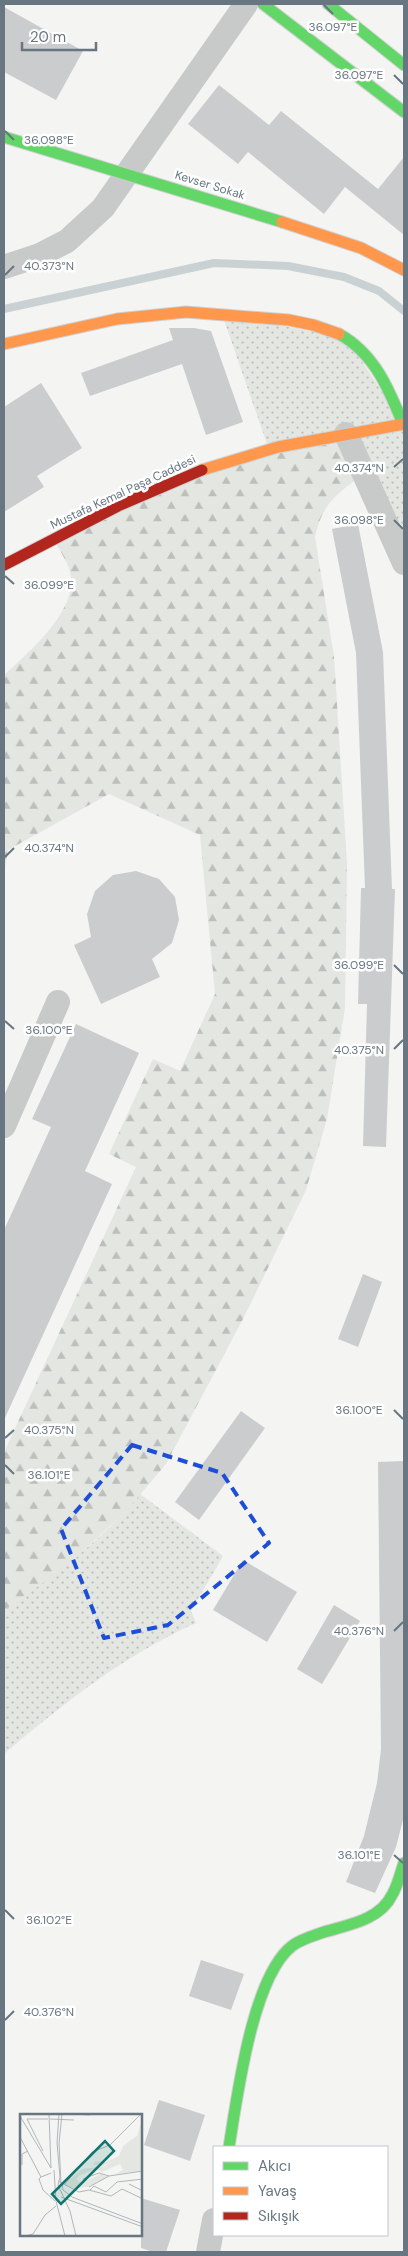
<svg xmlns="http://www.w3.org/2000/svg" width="408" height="2256" viewBox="0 0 408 2256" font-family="'DM Sans',sans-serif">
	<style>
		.grass { fill: url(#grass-dots) }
		.forest { fill: url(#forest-firs) }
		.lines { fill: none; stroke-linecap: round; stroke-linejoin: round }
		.stream { stroke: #c9d1d3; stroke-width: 8 }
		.building { fill: #cbcccd }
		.fast-casing { stroke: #d1d1d1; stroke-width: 13 }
		.slow-casing { stroke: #d1d1d1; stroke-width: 13 }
		.jam-casing { stroke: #d1d1d1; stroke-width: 13 }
		.street { stroke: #c8caca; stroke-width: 24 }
		.fast { stroke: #63d668; stroke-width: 11 }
		.slow { stroke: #ff974d; stroke-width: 11 }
		.jam { stroke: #b3261e; stroke-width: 11 }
		.marked { fill: none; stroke: #1d4ed8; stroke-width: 4; stroke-dasharray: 10 6; stroke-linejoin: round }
		.ticks { fill: none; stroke: #677680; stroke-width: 2 }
		.labels { text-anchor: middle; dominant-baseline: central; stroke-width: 5; stroke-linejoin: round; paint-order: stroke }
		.street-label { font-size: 12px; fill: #677680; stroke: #fff }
		.inset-road { fill: none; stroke: #afb7bb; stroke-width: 1 }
		.view { fill: #0f766e; fill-opacity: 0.15; stroke: #0f766e; stroke-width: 2.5 }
		.inset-edge { fill: none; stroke: #677680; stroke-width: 2.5 }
		.ticks-label { font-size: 12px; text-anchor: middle; fill: #677680; stroke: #fff; stroke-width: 5; stroke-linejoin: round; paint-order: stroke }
	</style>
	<defs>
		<pattern id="grass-dots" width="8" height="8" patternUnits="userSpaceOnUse" patternTransform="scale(1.25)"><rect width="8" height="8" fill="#e4e6e1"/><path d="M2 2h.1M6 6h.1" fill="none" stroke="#bdbfbc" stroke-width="1.8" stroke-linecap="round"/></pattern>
		<pattern id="forest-firs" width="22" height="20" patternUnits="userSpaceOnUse" patternTransform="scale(1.25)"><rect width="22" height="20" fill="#e4e6e1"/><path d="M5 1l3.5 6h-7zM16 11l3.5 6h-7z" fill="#bdbfbc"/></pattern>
	</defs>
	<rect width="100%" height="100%" fill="#f4f4f3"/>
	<g class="grass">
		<path d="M222 314 346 338 404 424V563L346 434 269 450Z"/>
		<path d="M140 1494 223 1556 191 1611 196 1623C123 1656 64 1703 4 1754V1610C53 1576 102 1541 140 1494Z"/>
	</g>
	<path class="forest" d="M346 434 364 474C337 493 322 504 315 537L334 657 347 864 345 1008 327 1119 306 1190 244 1317 166 1464 127 1510 67 1566 4 1610V1452L136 1167 109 1154 153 1059 180 1071 215 994 200 835 109 794 8 850 4 873V675C28 653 75 613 71 577 70 565 59 550 54 539L166 485Z"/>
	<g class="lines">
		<path class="stream" d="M4 309 214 263 288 266 344 277 379 291 404 311"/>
	</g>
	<g class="building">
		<path d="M4 7 83 51 56 100 4 72Z"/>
		<path d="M219 85 269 125 281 111 378 189 404 157V235L345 187 324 214 248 152 238 164 188 124Z"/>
		<path d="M169 328H194L211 331 243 422 206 435 182 364 90 396 81 373 173 340Z"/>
		<path d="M41 383 82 448 37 476 44 487 4 512V407Z"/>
		<path d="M358 524 383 652 392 889H395L386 1147 363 1146 367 1004H358L361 888H365L356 653 332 529Z"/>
		<path d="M136 871 159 879 175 897 179 920 172 943 152 959 160 977 101 1004 74 945 91 937 87 914 95 891 113 875Z"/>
		<path d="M76 1024 139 1053 85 1171 112 1184 4 1420V1230L51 1127 32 1119Z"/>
		<path d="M363 1274 382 1282 358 1347 338 1339Z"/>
		<path d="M241 1411 265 1428 199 1520 175 1502Z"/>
		<path d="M404 1461V1816L396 1847 375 1893 346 1882 364 1836 377 1783 381 1749 378 1462Z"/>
		<path d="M243 1560 297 1592 267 1642 213 1610Z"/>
		<path d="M334 1605 360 1621 322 1684 297 1669Z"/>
		<path d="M201 1960 244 1974 231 2010 189 1996Z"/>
		<path d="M159 2100 205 2115 190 2161 144 2145Z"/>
		<path d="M141 2198 180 2210 166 2252H153L141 2248Z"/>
	</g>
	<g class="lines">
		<defs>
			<g id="fast">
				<path d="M263 4 404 112"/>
				<path d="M328 4 404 65"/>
				<path d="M4 137 282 222"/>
				<path d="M339 334C374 353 389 389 403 424"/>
				<path d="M229 2147C237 2098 252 1977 292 1946 301 1939 313 1936 324 1932 348 1925 380 1920 392 1895 398 1885 400 1874 404 1863"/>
			</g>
			<g id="slow">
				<path d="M282 222 361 248 404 270"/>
				<path d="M4 344 117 319 186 312 289 320 313 325 339 334"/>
				<path d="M202 470 278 447 404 424"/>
			</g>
			<path id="jam" d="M4 565 118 506 202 470"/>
		</defs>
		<use href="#fast" class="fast-casing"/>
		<use href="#slow" class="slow-casing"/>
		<use href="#jam" class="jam-casing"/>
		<g class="street">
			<path d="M4 267 40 255 67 241 103 208 246 4"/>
			<path d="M346 434 404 563"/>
			<path d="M4 1126 58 1002"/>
			<path d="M208 2252 214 2220"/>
		</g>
		<use href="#fast" class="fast"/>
		<use href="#slow" class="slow"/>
		<use href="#jam" class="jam"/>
	</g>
	<path class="marked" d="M132 1445 222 1473 269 1543 168 1625 104 1638 61 1529Z"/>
	<path class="ticks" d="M324 5 333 14M394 75 403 84M5 131 14 140M5 275 14 266M394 467 403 459M394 520 403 529M5 576 14 584M5 857 14 848M394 965 403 974M5 1021 14 1029M394 1049 403 1040M394 1410 403 1419M5 1438 14 1430M5 1465 14 1474M394 1631 403 1622M394 1855 403 1863M5 1910 14 1919M5 2020 14 2011"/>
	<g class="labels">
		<g class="street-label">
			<text transform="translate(210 185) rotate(17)">Kevser Sokak</text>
			<text transform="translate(123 492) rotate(-25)">Mustafa Kemal Paşa Caddesi</text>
		</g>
	</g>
	<g transform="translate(20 2114)">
		<rect width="122" height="122" fill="#f4f4f3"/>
		<path d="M122 6V57L95 60 103 56 98 45 83 52 73 51 75 47 86 48 99 42 103 32 117 22Z" fill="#e4e6e1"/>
		<path d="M98 44 100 50 82 58 76 55 60 61 56 65 61 69 81 60 88 63 68 73 53 74 44 70 62 55 85 52Z" fill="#e4e6e1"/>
		<path class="inset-road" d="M29 0 31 54M39 0 37 29 40 63 38 71 50 97 56 122M55 0 70 1M0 2 31 54M7 5 23 37M7 5H28M30 5 54 6M0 23 21 63 31 59M2 51V40L8 37M34 56 36 87 45 122M89 62 123 57M21 63 19 65 23 76 35 87M63 65 79 59 89 62 69 73M38 67 59 78 69 76 91 82 102 75 123 85M41 70 39 29 42 0M42 70 43 76 52 83 123 110M109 70 123 77M44 71 72 38 90 31 121 0M70 76 74 72 86 78 97 68 123 65M41 83 123 113M5 122 13 120 25 101 36 92"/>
		<path class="view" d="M85 27 94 37 41 90 32 80Z"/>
		<rect width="122" height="122" class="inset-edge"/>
	</g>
	<g class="ticks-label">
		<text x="333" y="31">36.097°E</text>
		<text x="359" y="79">36.097°E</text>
		<text x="49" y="144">36.098°E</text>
		<text x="49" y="270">40.373°N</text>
		<text x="359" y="472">40.374°N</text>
		<text x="359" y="524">36.098°E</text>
		<text x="49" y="589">36.099°E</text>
		<text x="49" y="852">40.374°N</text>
		<text x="359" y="969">36.099°E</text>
		<text x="49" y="1034">36.100°E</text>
		<text x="359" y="1054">40.375°N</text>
		<text x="359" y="1414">36.100°E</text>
		<text x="49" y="1434">40.375°N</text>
		<text x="49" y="1479">36.101°E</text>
		<text x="359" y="1635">40.376°N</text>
		<text x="359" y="1859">36.101°E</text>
		<text x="49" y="1924">36.102°E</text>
		<text x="49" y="2016">40.376°N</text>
	</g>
	<rect width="408" height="2256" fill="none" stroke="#677680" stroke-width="10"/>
	<rect x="213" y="2146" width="175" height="90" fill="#ffffff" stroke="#c2c8cc"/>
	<rect x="223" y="2162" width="25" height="8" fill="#63d668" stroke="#c2c8cc"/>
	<text x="258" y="2171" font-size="15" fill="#677680">Akıcı</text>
	<rect x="223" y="2187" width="25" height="8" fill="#ff974d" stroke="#c2c8cc"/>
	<text x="258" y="2196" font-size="15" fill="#677680">Yavaş</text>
	<rect x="223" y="2212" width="25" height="8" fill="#b3261e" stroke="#c2c8cc"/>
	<text x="258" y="2221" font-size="15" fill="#677680">Sıkışık</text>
	<path d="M22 42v8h74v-8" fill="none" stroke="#677680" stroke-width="2.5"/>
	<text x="30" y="42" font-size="15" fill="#677680" stroke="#ffffff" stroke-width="4" paint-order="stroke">20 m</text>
</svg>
